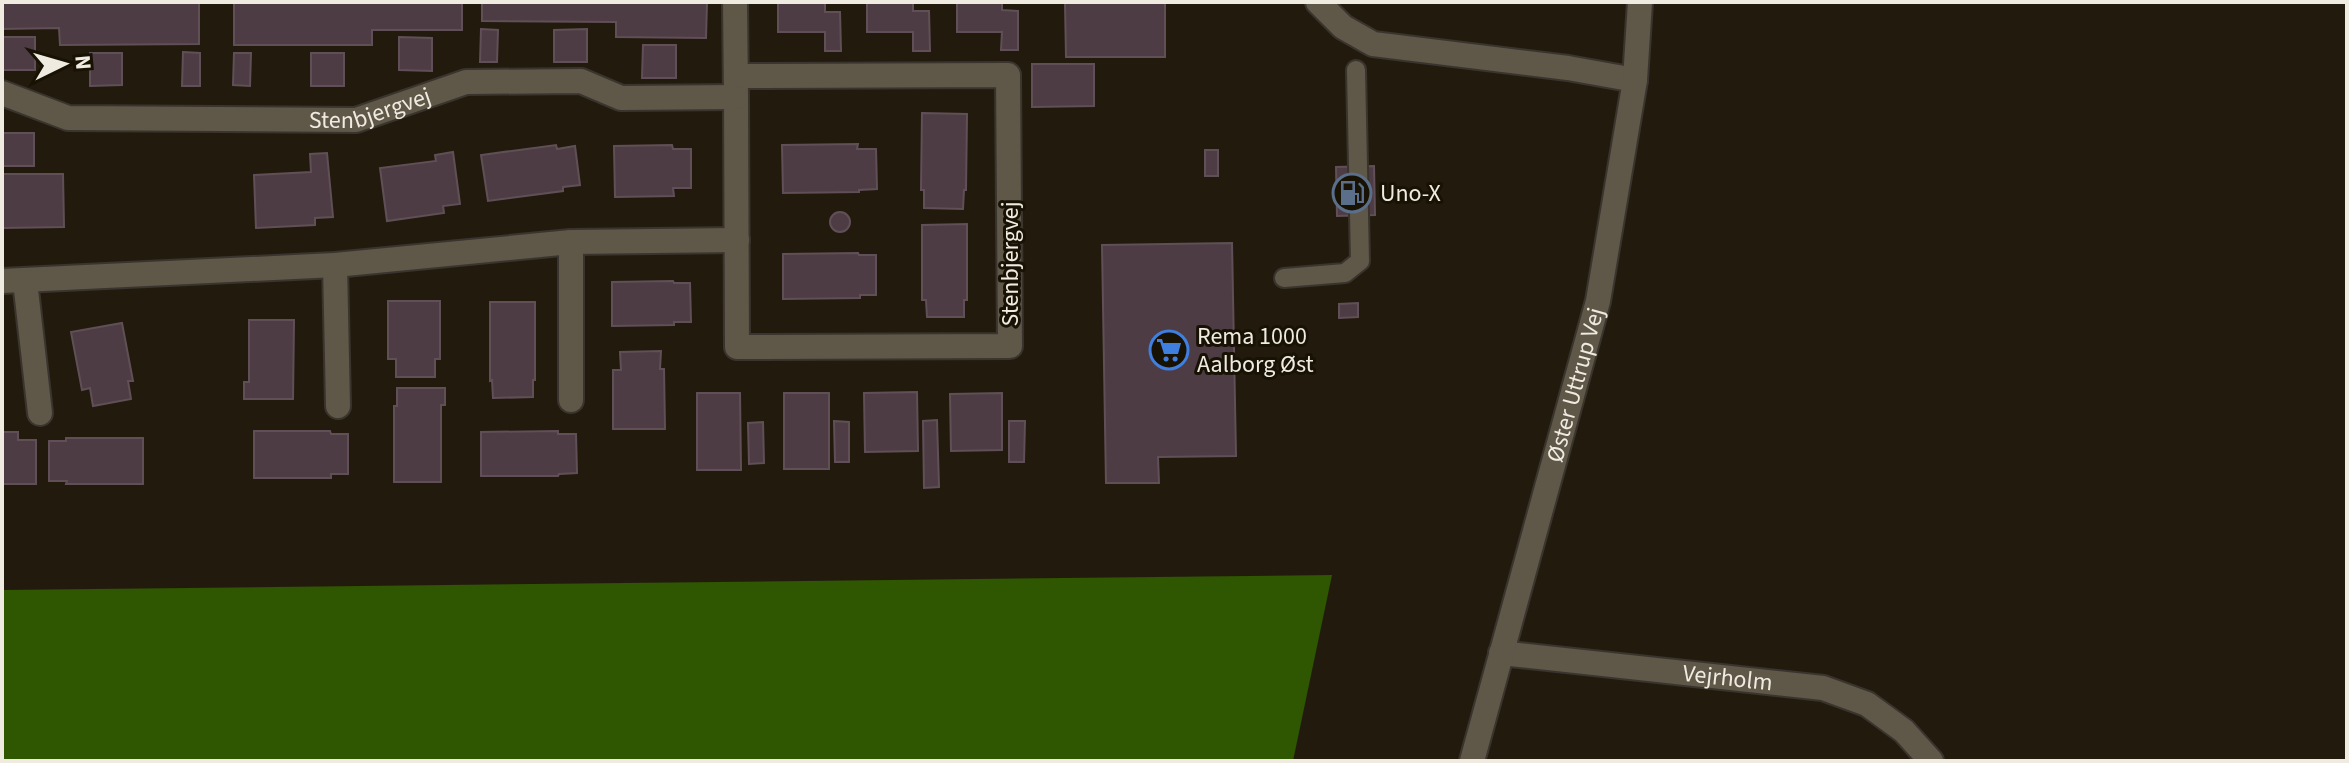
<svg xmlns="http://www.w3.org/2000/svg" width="2349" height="763" viewBox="0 0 2349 763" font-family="'Source Sans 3',sans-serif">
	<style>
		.forest { fill: #2f5600 }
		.building { fill: #4d3c44; stroke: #614f57; stroke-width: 2 }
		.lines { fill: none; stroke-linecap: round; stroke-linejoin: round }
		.service-casing { stroke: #39342d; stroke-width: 22 }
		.minor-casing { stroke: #39342d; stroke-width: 28 }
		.tertiary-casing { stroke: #39342d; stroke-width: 28 }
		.service { stroke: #5f5748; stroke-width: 18 }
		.minor { stroke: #5f5748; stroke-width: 24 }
		.tertiary { stroke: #5f5748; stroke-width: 24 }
		.labels { text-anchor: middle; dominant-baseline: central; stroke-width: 6; stroke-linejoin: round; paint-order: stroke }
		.street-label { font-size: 24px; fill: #efebe1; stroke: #181205 }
		.poi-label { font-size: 24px; fill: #efebe1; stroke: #181205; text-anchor: start }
	</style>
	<rect width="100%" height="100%" fill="#221b0d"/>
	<path class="forest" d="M1332 575 1293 761H2V590Z"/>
	<g class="building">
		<path d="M2 2H199V44L60 45 59 28 2 29Z"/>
		<path d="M234 2H462V30H372V45H234Z"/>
		<path d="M482 2H707L706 38 616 37V22L482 21Z"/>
		<path d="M778 2H825V12H840L841 51H825V32H778Z"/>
		<path d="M867 2H913V11H929L930 51H913V32H867Z"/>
		<path d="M957 2H1002V10L1018 11V50H1001L1002 32H957Z"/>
		<path d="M1165 2V57H1066L1065 3Z"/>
		<path d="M481 29 498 30 497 62H480Z"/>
		<path d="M587 29V62H554V30Z"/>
		<rect x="2" y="37" width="33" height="33"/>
		<path d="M399 37 432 38V71L399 70Z"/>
		<path d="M643 45H676V78H642Z"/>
		<path d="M183 52 200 53V86H182Z"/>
		<path d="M90 53H122V85L90 86Z"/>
		<path d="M234 53H251L250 86 233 85Z"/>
		<rect x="311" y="53" width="33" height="33"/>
		<path d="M1032 64H1094V106L1032 107Z"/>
		<path d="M922 113 967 114 966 190H964L963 209 924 208V190H921Z"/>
		<rect x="2" y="133" width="32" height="33"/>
		<path d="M858 144 857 149H876L877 189 859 190V192L783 193 782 145Z"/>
		<path d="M556 145 557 149 575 146 580 185 563 187V191L488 201 481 155Z"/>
		<path d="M672 145 673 149H691V188H673L674 196 615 197 614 146Z"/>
		<rect x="1205" y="150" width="13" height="26"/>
		<path d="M453 152 460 204 443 206 444 213 387 221 380 168 436 161 435 155Z"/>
		<path d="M327 153 333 217 315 218V225L256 228 254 175 311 172 310 154Z"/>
		<path d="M1374 166 1375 215 1337 216 1336 167Z"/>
		<path d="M2 174H63L64 227 2 228Z"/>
		<circle cx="840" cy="222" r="10"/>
		<path d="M967 224V300H964V317H927L926 300H922V225Z"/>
		<path d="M1232 243 1236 456 1158 457 1159 483H1106L1102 245Z"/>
		<path d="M858 253 859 255H876V295H860V298L783 299V254Z"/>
		<path d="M673 281 674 283H690L691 322H674V325L612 326V282Z"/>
		<path d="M388 301H440V359H435V377H396V359H388Z"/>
		<path d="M490 302H535V380H533V397L493 398 492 380 490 381Z"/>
		<path d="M1358 303V317L1339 318V304Z"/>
		<path d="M249 320H294L293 399H244V382H249Z"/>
		<path d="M122 323 133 381H128L131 399 93 406 90 388 82 390 71 332Z"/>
		<path d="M661 351 660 369H664L665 429H613V370H621L620 352Z"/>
		<path d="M397 388H445V405H441V482H394V406H397Z"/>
		<path d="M917 392 918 451 865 452 864 393Z"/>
		<path d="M697 393H740L741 470H697Z"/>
		<rect x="784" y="393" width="45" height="76"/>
		<path d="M1002 393V450L951 451 950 394Z"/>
		<path d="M937 420 939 487 924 488 923 421Z"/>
		<path d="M834 421 849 422V462H835Z"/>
		<path d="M1009 421H1025L1024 462H1009Z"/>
		<path d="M763 422 764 463 749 464 748 423Z"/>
		<path d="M254 431H330L331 434H348V474H331V478H254Z"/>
		<path d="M558 431V434H576L577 473 559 474 558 476H481V432Z"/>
		<path d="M2 432H18V440H36V484H2Z"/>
		<path d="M66 438H143V484H66L67 481H49V441H66Z"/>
	</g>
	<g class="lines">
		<defs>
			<path id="service" d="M1284 278 1345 273 1360 261 1356 70"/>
			<g id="minor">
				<path d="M735 2 736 97 737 347 1010 346 1008 75 736 76"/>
				<path d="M1318 2 1343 27 1373 44 1568 68 1635 80"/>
				<path id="s1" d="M2 93 68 118 356 120 466 82 581 81 621 98 736 97"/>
				<path d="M335 265 338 406"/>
				<path d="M2 281 335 265 571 242 737 240"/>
				<path d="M25 281 40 413"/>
				<path d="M571 400V242"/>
				<path id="s2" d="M1501 653 1823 688 1867 704 1904 731 1931 761"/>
			</g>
			<g id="tertiary">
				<path id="s3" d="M1472 761 1598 301 1635 80 1640 2"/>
			</g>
		</defs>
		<use href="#service" class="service-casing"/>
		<use href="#minor" class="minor-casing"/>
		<use href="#tertiary" class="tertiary-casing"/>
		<use href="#service" class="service"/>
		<use href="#minor" class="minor"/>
		<use href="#tertiary" class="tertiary"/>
	</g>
	<defs>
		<symbol id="fuel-ring" viewBox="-11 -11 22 22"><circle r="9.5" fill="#181205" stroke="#5c6f8a" stroke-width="1.5"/><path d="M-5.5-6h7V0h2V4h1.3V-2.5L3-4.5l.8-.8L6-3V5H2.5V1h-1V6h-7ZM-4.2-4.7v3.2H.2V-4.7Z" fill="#5c6f8a"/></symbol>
		<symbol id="supermarket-ring" viewBox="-11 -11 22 22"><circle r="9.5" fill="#181205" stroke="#3f7fe0" stroke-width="1.5"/><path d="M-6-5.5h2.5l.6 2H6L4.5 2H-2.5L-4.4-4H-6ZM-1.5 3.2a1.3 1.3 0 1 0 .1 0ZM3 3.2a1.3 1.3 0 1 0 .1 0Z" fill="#3f7fe0"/></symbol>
	</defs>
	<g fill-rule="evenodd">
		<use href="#fuel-ring" x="1330" y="171" width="44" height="44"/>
		<use href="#supermarket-ring" x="1147" y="328" width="44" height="44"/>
	</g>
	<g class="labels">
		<g class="street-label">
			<text stroke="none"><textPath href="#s1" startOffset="374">Stenbjergvej</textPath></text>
			<text transform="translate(1010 264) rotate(-90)">Stenbjergvej</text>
			<text stroke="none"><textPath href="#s3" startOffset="390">Øster Uttrup Vej</textPath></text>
			<text stroke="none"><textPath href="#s2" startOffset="228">Vejrholm</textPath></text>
		</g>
		<g class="poi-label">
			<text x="1380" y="193">Uno-X</text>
			<text x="1197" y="336">Rema 1000<tspan x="1197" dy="28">Aalborg Øst</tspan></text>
		</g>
	</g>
	<rect width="2349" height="763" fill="none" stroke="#efebe1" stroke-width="8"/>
	<g transform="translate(64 64) rotate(85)" stroke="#181205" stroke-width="6" paint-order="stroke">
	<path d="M0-6L14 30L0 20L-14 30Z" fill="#efebe1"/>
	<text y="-12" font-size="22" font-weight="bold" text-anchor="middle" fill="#efebe1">N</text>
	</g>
</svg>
